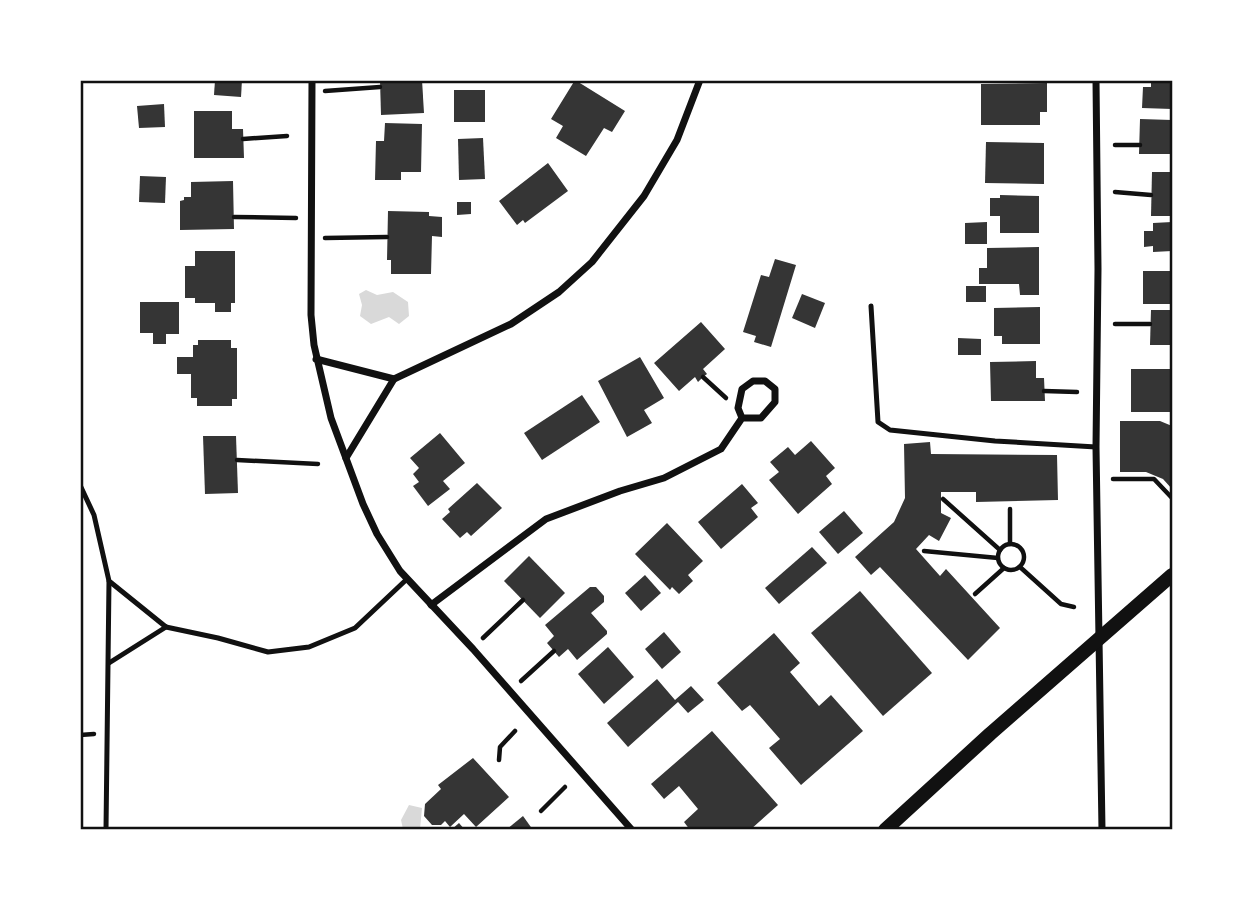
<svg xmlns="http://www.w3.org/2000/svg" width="1253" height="910" viewBox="0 0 1253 910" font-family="'IBM Plex Sans',sans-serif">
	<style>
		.water { fill: #d9d9d9 }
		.building { fill: #353535 }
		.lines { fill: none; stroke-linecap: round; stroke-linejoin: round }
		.path { stroke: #111; stroke-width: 4.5 }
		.service { stroke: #111; stroke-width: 5 }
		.minor { stroke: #111; stroke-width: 7 }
		.secondary { stroke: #111; stroke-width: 14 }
		.neatline { fill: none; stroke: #111; stroke-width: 2.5 }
	</style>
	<rect width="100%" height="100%" fill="#fff"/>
	<g class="water">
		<path d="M366 290 377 295 393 292 408 302 409 316 399 324 389 317 371 324 360 316 362 305 359 294Z"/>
		<path d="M409 805 422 808 420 829H403L401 820Z"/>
	</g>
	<g class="building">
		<path d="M215 80H242L241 97 214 95Z"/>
		<path d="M380 80H422L424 113 381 115Z"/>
		<path d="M575 80 625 111 612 132 604 128 586 156 556 138 563 126 551 119Z"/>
		<path d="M1151 80H1172V109L1142 108 1143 87H1151Z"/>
		<path d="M1047 83V112H1040V125H981V84Z"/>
		<rect x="454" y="90" width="31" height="32"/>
		<path d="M164 104 165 127 139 128 137 106Z"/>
		<path d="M194 111H232V129H243L244 158H194Z"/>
		<path d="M1140 119 1172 120V154H1139Z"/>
		<path d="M385 123 422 124 421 172H401V180H375L376 141H384Z"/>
		<path d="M483 138 485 179 459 180 458 139Z"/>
		<path d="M986 142 1044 143V184L985 183Z"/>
		<path d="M548 163 568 191 525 223 523 220 517 225 499 201Z"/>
		<path d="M1152 172H1172V216H1151Z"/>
		<path d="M140 176 166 177 165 203 139 202Z"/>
		<path d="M233 181 234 229 180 230V201L184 200V197H191V182Z"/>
		<path d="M1000 195 1039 196V233H1000V216H990V198H1000Z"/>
		<path d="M457 202H471V214L457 215Z"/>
		<path d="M388 211 429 212V216L442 217V237L432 236 431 274H391V260H387Z"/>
		<path d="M987 222V244H965V223Z"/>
		<path d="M1172 222V251L1153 252V246L1144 247V231H1153V223Z"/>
		<path d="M1039 247V295H1020L1019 284H979V268H987V248Z"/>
		<path d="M195 251H235V303H231V312H215V303H195V298H185V266H195Z"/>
		<path d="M775 259 796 265 771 347 754 342 756 336 743 332 761 275 769 277Z"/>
		<rect x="1143" y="271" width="29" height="33"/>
		<rect x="966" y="286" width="20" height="16"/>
		<path d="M802 294 825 303 815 328 792 318Z"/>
		<path d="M140 302H179V334H166V344H153V333H140Z"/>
		<path d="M1040 307V344H1002V336H994V308Z"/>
		<path d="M1151 310H1172V345H1150Z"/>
		<path d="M701 322 725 349 703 369 707 374 703 377 698 382 695 377 679 391 654 363Z"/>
		<path d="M958 338 981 339V355H958Z"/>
		<path d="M198 340H231V348H237V399H232V406H197V398H191V374H177V357H193V345H198Z"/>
		<path d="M640 357 664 398 644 410 652 423 627 437 598 381Z"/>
		<path d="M1036 361V378H1044L1045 401H991L990 362Z"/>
		<rect x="1131" y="369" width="41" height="43"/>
		<path d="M582 395 600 422 542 460 524 433Z"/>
		<path d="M1120 421H1160L1172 426V489L1163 479 1146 472H1120Z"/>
		<path d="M440 433 465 463 443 481 450 489 428 506 413 486 419 482 413 474 419 468 410 458Z"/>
		<path d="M203 436H236L238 493 205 494Z"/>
		<path d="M811 441 835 468 826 476 832 484 798 514 769 480 779 472 770 462 788 447 795 455Z"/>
		<path d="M930 442 931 454 1057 455 1058 500 976 502V492H941V513L951 518 939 541 929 535 916 549 940 576 946 569 1000 628 968 660 880 567 871 575 855 557 894 522 905 498 904 444Z"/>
		<path d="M477 483 502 508 471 536 467 532 460 538 442 519 450 512 448 509Z"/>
		<path d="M742 484 758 503 751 508 758 517 721 549 698 522Z"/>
		<path d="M844 511 863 533 838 554 819 532Z"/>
		<path d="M667 523 703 561 688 575 693 581 679 594 672 587 670 590 635 554Z"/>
		<path d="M812 547 827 563 779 604 765 588Z"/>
		<path d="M529 556 565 593 540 618 504 581Z"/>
		<path d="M645 575 661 593 641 611 625 593Z"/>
		<path d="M590 587H596L604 596V602L591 613 607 631V634L577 660 568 649 559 657 547 643 554 636 545 625Z"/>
		<path d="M860 591 932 673 883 716 811 633Z"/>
		<path d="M664 632 681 652 662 669 645 649Z"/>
		<path d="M774 633 800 663 790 672 819 706 831 695 863 731 801 785 769 748 780 739 750 705 742 711 717 683Z"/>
		<path d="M608 647 634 677 604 704 578 674Z"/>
		<path d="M657 679 675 700 691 686 704 700 688 713 678 702 628 747 607 723Z"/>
		<path d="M712 731 778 805 750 830H690L684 822 698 809 679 786 664 799 651 784Z"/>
		<path d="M473 758 509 797 476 827 464 814 450 827 445 821 441 825H432L424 816 425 804 441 789 438 785Z"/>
		<path d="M523 816 533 830H506Z"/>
		<path d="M459 823 465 830H451Z"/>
	</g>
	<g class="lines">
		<g class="path">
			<path d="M325 91 380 87"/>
			<path d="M243 139 287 136"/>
			<path d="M1115 145H1140"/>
			<path d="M1115 192 1151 195"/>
			<path d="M234 217 296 218"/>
			<path d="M325 238 387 237"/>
			<path d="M1115 324H1150"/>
			<path d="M703 377 726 398"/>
			<path d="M1044 391 1077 392"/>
			<path d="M237 460 318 464"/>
			<path d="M1113 479H1154L1172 498"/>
			<path d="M943 499 1000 550"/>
			<path d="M1010 509V544"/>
			<circle cx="1011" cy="557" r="13"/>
			<path d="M924 551 998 558"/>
			<path d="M1020 567 1061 604 1074 607"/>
			<path d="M975 594 1004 568"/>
			<path d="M483 638 523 600"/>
			<path d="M521 681 554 651"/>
			<path d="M80 735 94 734"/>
			<path d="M499 760 500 747 515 731"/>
			<path d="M541 811 565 787"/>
		</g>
		<g class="service">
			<path d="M871 306 878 422 890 430 995 441 1096 447"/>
			<path d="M80 485 94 515 109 581 166 627 218 638 268 652 309 647 355 628 407 579"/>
			<path d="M109 663 166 627"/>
			<path d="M106 830 109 581"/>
		</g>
		<g class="minor">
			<path d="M312 80 311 315 314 345 331 418 363 504 377 534 400 571 473 649 632 830"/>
			<path d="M1096 80 1098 269 1096 447 1102 830"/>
			<path d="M316 359 394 379"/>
			<path d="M346 458 394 379 511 324 559 292 592 262 644 196 677 140 700 80"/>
			<path d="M431 605 546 519 620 491 664 478 721 449 742 418H761L775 402V389L765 381H753L742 389 738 408 742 418"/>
		</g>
		<path class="secondary" d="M885 830 990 734 1172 575"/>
	</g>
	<rect width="1253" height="910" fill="none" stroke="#ffffff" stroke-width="164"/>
	<rect x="82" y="82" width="1089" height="746" class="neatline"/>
</svg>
